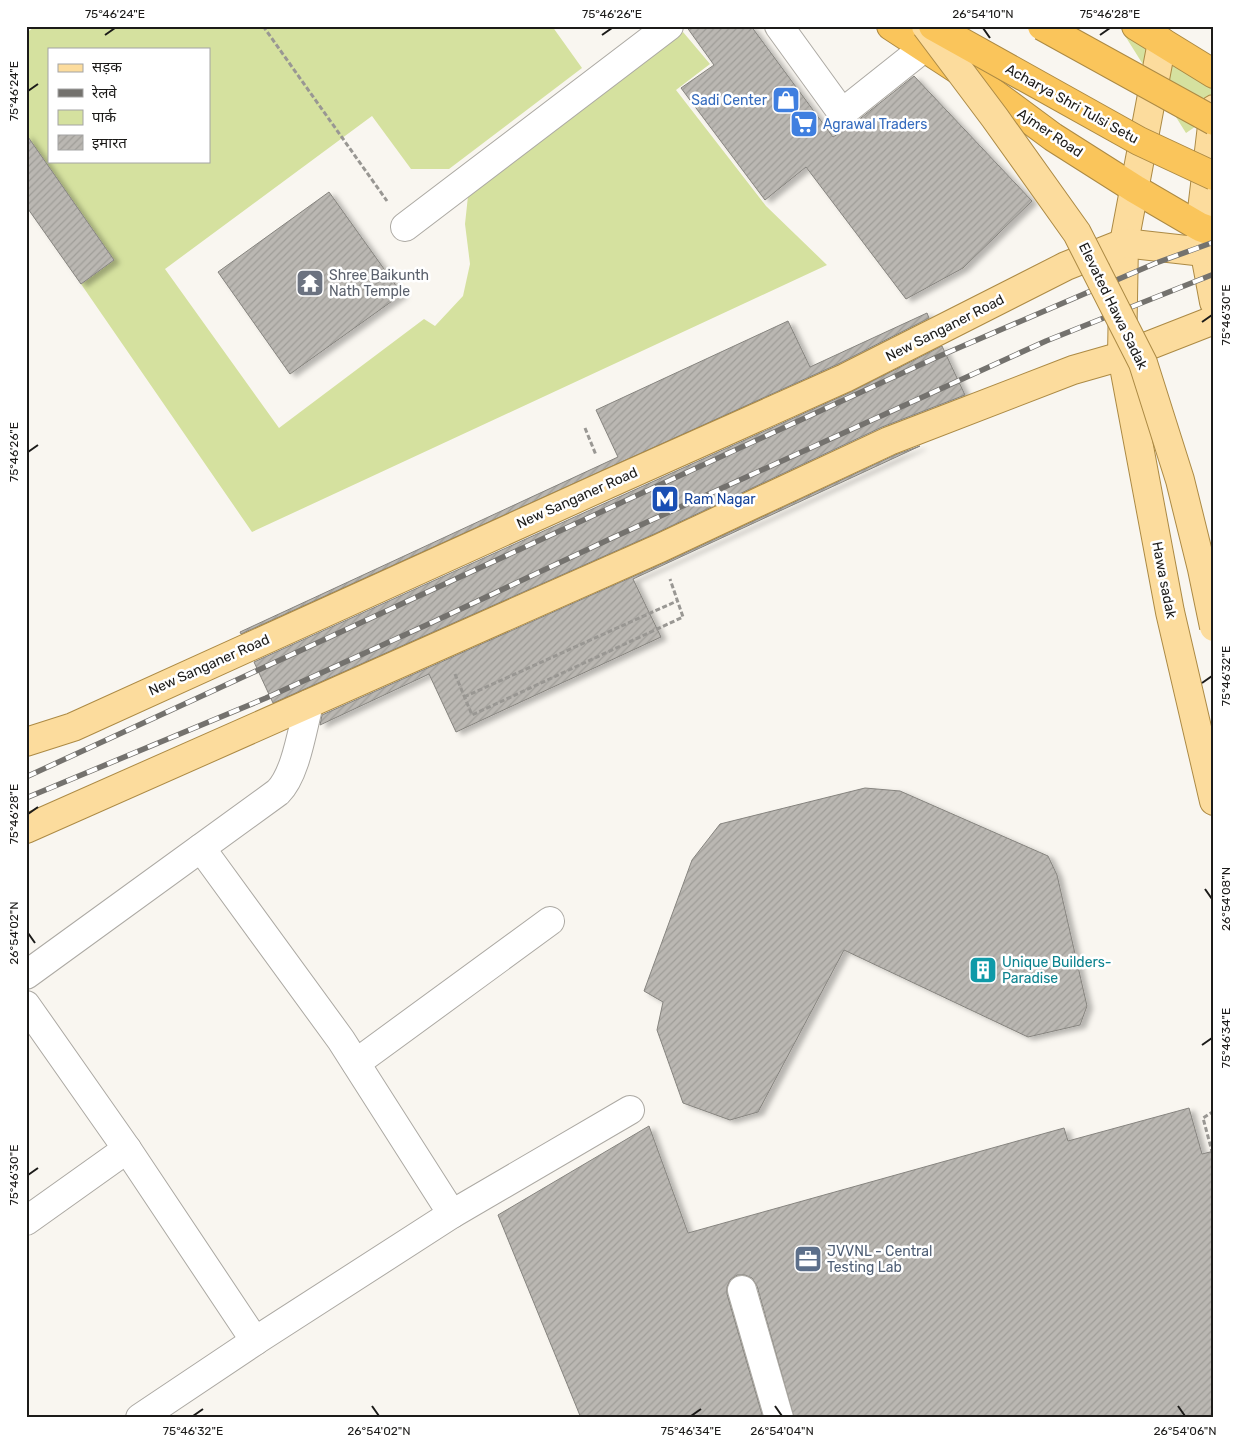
<svg xmlns="http://www.w3.org/2000/svg" width="1240" height="1444" viewBox="0 0 1240 1444" font-family="Rubik,'Noto Sans Devanagari',sans-serif">
	<style>
		.green { fill: #d5e19f; fill-rule: evenodd }
		.building { fill: url(#building-hatch); stroke: #86847f; filter: url(#shadow) }
		.lines { fill: none; stroke-linecap: round; stroke-linejoin: round }
		.minor-casing { stroke: #aca9a3; stroke-width: 30 }
		.major-casing { stroke: #ac8a44; stroke-width: 30 }
		.highway-casing { stroke: #ac8a44; stroke-width: 30 }
		.path { stroke: #999793; stroke-width: 3; stroke-dasharray: 5 2.5; stroke-linecap: butt }
		.minor { stroke: #fff; stroke-width: 28 }
		.major { stroke: #fcdc9d; stroke-width: 28 }
		.highway { stroke: #fac55b; stroke-width: 28 }
		.rail-casing { stroke: #74726e; stroke-width: 5.5 }
		.rail { stroke: #fff; stroke-width: 4; stroke-dasharray: 11; stroke-linecap: butt }
		.major-bridge-casing { stroke: #ac8a44; stroke-width: 30; stroke-linecap: butt }
		.highway-bridge-casing { stroke: #ac8a44; stroke-width: 30; stroke-linecap: butt }
		.major-bridge { stroke: #fcdc9d; stroke-width: 28 }
		.highway-bridge { stroke: #fac55b; stroke-width: 28 }
		.ticks { fill: none; stroke: #1c1b19; stroke-width: 2 }
		.labels { text-anchor: middle; dominant-baseline: central; stroke-width: 5; stroke-linejoin: round; paint-order: stroke }
		.shop-label { font-size: 14px; fill: #366cbe; stroke: #fff; text-anchor: end }
		.street-label { font-size: 14px; fill: #1c1b19; stroke: #fff }
		.worship-label { font-size: 14px; fill: #5b616d; stroke: #fff; text-anchor: start }
		.transit-label { font-size: 14px; fill: #164399; stroke: #fff; text-anchor: start }
		.culture-label { font-size: 14px; fill: #0d838f; stroke: #fff; text-anchor: start }
		.service-label { font-size: 14px; fill: #4e5e75; stroke: #fff; text-anchor: start }
		.neatline { fill: none; stroke: #1c1b19; stroke-width: 2 }
		.ticks-label { font-size: 12px; text-anchor: middle; fill: #1c1b19 }
	</style>
	<defs>
		<pattern id="building-hatch" width="6" height="6" patternUnits="userSpaceOnUse" patternTransform="scale(1.25)"><rect width="6" height="6" fill="#bab7b2"/><path d="M-1 1l2-2M0 6l6-6M5 7l2-2" fill="none" stroke="#9f9d98"/></pattern>
		<filter id="shadow"><feDropShadow dx="5.5" dy="3" stdDeviation="2.5" flood-color="#0004"/></filter>
	</defs>
	<rect width="100%" height="100%" fill="#f9f6f0"/>
	<g class="green">
		<path d="M36 26H552L582 68 449 169H411L372 116 165 269 279 428 424 319 435 326 463 296 470 264 465 224 468 196 601 96 683 32 710 64 676 90 766 206 827 265 252 532 81 284 114 260 26 134V33ZM49 49H209V161H49Z"/>
		<path d="M1122 31 1180 68 1214 82V114L1186 133Z"/>
	</g>
	<g class="building">
		<path d="M686 26H751L833 137 852 125 914 76 1032 201 963 268 906 299 806 167 765 200 681 88 714 65Z"/>
		<path d="M26 134 114 260 81 284 26 206Z"/>
		<path d="M329 192 402 294 290 374 218 272Z"/>
		<path d="M927 313 929 318 838 364 241 634 240 632 618 457 596 410 788 321 810 367Z"/>
		<path d="M942 346 965 395 882 427 654 534 273 703 254 662 851 392Z"/>
		<path d="M920 446 633 579 661 637 456 732 429 674 320 725 322 715 666 562 895 455Z"/>
		<path d="M865 788 900 791 1048 856 1057 875 1087 1006 1080 1025 1028 1037 844 950 758 1112 730 1120 683 1103 657 1030 663 1002 644 991 692 860 720 824Z"/>
		<path d="M1189 1108 1202 1154 1214 1151V1418H794L757 1286 752 1278 745 1275H737L730 1280 727 1287V1294L763 1418H581L498 1215 649 1126 688 1233 1064 1128 1068 1141Z"/>
	</g>
	<g class="lines">
		<defs>
			<g id="minor">
				<path d="M779 26 842 113 925 47"/>
				<path d="M405 227 669 26"/>
				<path d="M26 975 278 792C296 774 302 730 309 704"/>
				<path d="M26 1005 127 1149 255 1341 452 1214 341 1040 201 848"/>
				<path d="M356 1063 550 921"/>
				<path d="M452 1214 630 1110"/>
				<path d="M26 1221 127 1149"/>
				<path d="M742 1290 779 1418"/>
				<path d="M140 1418 255 1341"/>
			</g>
			<g id="major">
				<path d="M1162 42 1124 243 1122 356 1170 612 1214 801"/>
				<path d="M1214 109 1200 227 1214 302"/>
				<path d="M26 742 73 727 608 484 845 378 1066 266 1124 243 1204 252"/>
				<path d="M26 829 660 548 889 441 1073 370 1122 356 1214 320"/>
			</g>
			<g id="highway">
				<path d="M891 26 992 92 1053 137 1135 189 1200 227 1214 232"/>
				<path d="M1136 26 1214 74"/>
			</g>
		</defs>
		<use href="#minor" class="minor-casing"/>
		<use href="#major" class="major-casing"/>
		<use href="#highway" class="highway-casing"/>
		<g class="path">
			<path d="M263 26 387 201"/>
			<path d="M585 428 596 455"/>
			<path d="M455 674 472 715 683 617 670 579"/>
			<path d="M464 697 677 601"/>
			<path d="M1214 1111 1203 1118 1214 1159"/>
		</g>
		<use href="#minor" class="minor"/>
		<use href="#major" class="major"/>
		<use href="#highway" class="highway"/>
		<defs>
			<g id="rail">
				<path d="M26 777 935 358 1156 263 1214 242"/>
				<path d="M26 798 266 698 433 622 612 538 1046 341 1214 274"/>
			</g>
		</defs>
		<use href="#rail" class="rail-casing"/>
		<use href="#rail" class="rail"/>
		<defs>
			<path id="major-bridge" d="M926 26 995 118 1077 233 1143 363 1180 480 1202 569 1214 627"/>
			<g id="highway-bridge">
				<path d="M933 26 1139 141 1214 176"/>
				<path d="M1042 26 1214 121"/>
			</g>
		</defs>
		<use href="#major-bridge" class="major-bridge-casing"/>
		<use href="#highway-bridge" class="highway-bridge-casing"/>
		<use href="#major-bridge" class="major-bridge"/>
		<use href="#highway-bridge" class="highway-bridge"/>
	</g>
	<path class="ticks" d="M983 28 990 38M105 35 115 28M602 35 612 28M1100 35 1110 28M28 91 38 84M1202 322 1212 315M28 452 38 445M1202 683 1212 676M28 814 38 807M1205 889 1212 899M28 933 35 943M1202 1045 1212 1038M28 1175 38 1168M372 1406 379 1416M775 1406 782 1416M1178 1406 1185 1416M193 1416 203 1409M691 1416 701 1409"/>
	<defs>
		<symbol id="shop-square" viewBox="-11 -11 22 22"><rect x="-9" y="-9" width="18" height="18" rx="4" fill="#3f7fe0" stroke="#fff"/><path d="M-5-2.5h2.3a2.7 3.5 0 0 1 5.4 0H5L5.5 6h-11ZM-1.5-2.5h3a1.5 2.3 0 0 0-3 0Z" fill="#fff"/></symbol>
		<symbol id="supermarket-square" viewBox="-11 -11 22 22"><rect x="-9" y="-9" width="18" height="18" rx="4" fill="#3f7fe0" stroke="#fff"/><path d="M-6-5.5h2.5l.6 2H6L4.5 2H-2.5L-4.4-4H-6ZM-1.5 3.2a1.3 1.3 0 1 0 .1 0ZM3 3.2a1.3 1.3 0 1 0 .1 0Z" fill="#fff"/></symbol>
		<symbol id="temple-square" viewBox="-11 -11 22 22"><rect x="-9" y="-9" width="18" height="18" rx="4" fill="#6b7280" stroke="#fff"/><path d="M0-6L5-2H3V0L6.5 2.5H4V6H1.5V3h-3V6H-4V2.5H-6.5L-3 0V-2H-5Z" fill="#fff"/></symbol>
		<symbol id="metro-square" viewBox="-11 -11 22 22"><rect x="-9" y="-9" width="18" height="18" rx="4" fill="#1a4fb4" stroke="#fff"/><path d="M-5.5 5V-5H-3L0 0L3-5H5.5V5H3V-.5L0 4L-3-.5V5Z" fill="#fff"/></symbol>
		<symbol id="building-square" viewBox="-11 -11 22 22"><rect x="-9" y="-9" width="18" height="18" rx="4" fill="#0f9aa8" stroke="#fff"/><path d="M-4-6H4V6H1V3H-1V6H-4ZM-2.5-4.3h1.7v1.8h-1.7ZM.8-4.3h1.7v1.8H.8ZM-2.5-1h1.7V.8h-1.7ZM.8-1h1.7V.8H.8Z" fill="#fff"/></symbol>
		<symbol id="office-square" viewBox="-11 -11 22 22"><rect x="-9" y="-9" width="18" height="18" rx="4" fill="#5c6f8a" stroke="#fff"/><path d="M-6-3h4V-5.5h4V-3h4V5H-6ZM-1-4.5V-3h2v-1.5ZM-6 0V1H6V0Z" fill="#fff"/></symbol>
	</defs>
	<g fill-rule="evenodd">
		<use href="#shop-square" x="770" y="84" width="32" height="32"/>
		<use href="#supermarket-square" x="788" y="108" width="32" height="32"/>
		<use href="#temple-square" x="294" y="267" width="32" height="32"/>
		<use href="#metro-square" x="649" y="483" width="32" height="32"/>
		<use href="#building-square" x="967" y="954" width="32" height="32"/>
		<use href="#office-square" x="792" y="1243" width="32" height="32"/>
	</g>
	<g class="labels">
		<g class="shop-label">
			<text x="767" y="100">Sadi Center</text>
			<text x="823" y="124" text-anchor="start">Agrawal Traders</text>
		</g>
		<g class="street-label">
			<text transform="translate(1072 104) rotate(29)">Acharya Shri Tulsi Setu</text>
			<text transform="translate(1050 133) rotate(34)">Ajmer Road</text>
			<text transform="translate(1113 306) rotate(64)">Elevated Hawa Sadak</text>
			<text transform="translate(945 328) rotate(-27)">New Sanganer Road</text>
			<text transform="translate(577 498) rotate(-24)">New Sanganer Road</text>
			<text transform="translate(1164 580) rotate(79)">Hawa sadak</text>
			<text transform="translate(209 665) rotate(-24)">New Sanganer Road</text>
		</g>
		<g class="worship-label">
			<text x="329" y="275">Shree Baikunth<tspan x="329" dy="16">Nath Temple</tspan></text>
		</g>
		<g class="transit-label">
			<text x="684" y="499">Ram Nagar</text>
		</g>
		<g class="culture-label">
			<text x="1002" y="962">Unique Builders-<tspan x="1002" dy="16">Paradise</tspan></text>
		</g>
		<g class="service-label">
			<text x="827" y="1251">JVVNL - Central<tspan x="827" dy="16">Testing Lab</tspan></text>
		</g>
	</g>
	<rect width="1240" height="1444" fill="none" stroke="#ffffff" stroke-width="55"/>
	<rect x="48" y="48" width="162" height="115" fill="#ffffff" stroke="#a4a4a3"/>
	<rect x="58" y="64" width="25" height="8" fill="#fcdc9d" stroke="#a4a4a3"/>
	<text x="92" y="72" font-size="15" fill="#1c1b19">सड़क</text>
	<rect x="58" y="89" width="25" height="8" fill="#74726e" stroke="#a4a4a3"/>
	<text x="92" y="98" font-size="15" fill="#1c1b19">रेलवे</text>
	<rect x="58" y="110" width="25" height="15" fill="#d5e19f" stroke="#a4a4a3"/>
	<text x="92" y="122" font-size="15" fill="#1c1b19">पार्क</text>
	<rect x="58" y="135" width="25" height="15" fill="url(#building-hatch)" stroke="#a4a4a3"/>
	<text x="92" y="148" font-size="15" fill="#1c1b19">इमारत</text>
	<rect x="28" y="28" width="1184" height="1388" class="neatline"/>
	<g class="ticks-label">
		<text x="115" y="18">75°46'24"E</text>
		<text x="612" y="18">75°46'26"E</text>
		<text x="983" y="18">26°54'10"N</text>
		<text x="1110" y="18">75°46'28"E</text>
		<text transform="translate(14 91) rotate(-90)" y="4">75°46'24"E</text>
		<text transform="translate(1226 315) rotate(-90)" y="4">75°46'30"E</text>
		<text transform="translate(14 452) rotate(-90)" y="4">75°46'26"E</text>
		<text transform="translate(1226 676) rotate(-90)" y="4">75°46'32"E</text>
		<text transform="translate(14 814) rotate(-90)" y="4">75°46'28"E</text>
		<text transform="translate(1226 899) rotate(-90)" y="4">26°54'08"N</text>
		<text transform="translate(14 933) rotate(-90)" y="4">26°54'02"N</text>
		<text transform="translate(1226 1038) rotate(-90)" y="4">75°46'34"E</text>
		<text transform="translate(14 1175) rotate(-90)" y="4">75°46'30"E</text>
		<text x="193" y="1435">75°46'32"E</text>
		<text x="379" y="1435">26°54'02"N</text>
		<text x="691" y="1435">75°46'34"E</text>
		<text x="782" y="1435">26°54'04"N</text>
		<text x="1185" y="1435">26°54'06"N</text>
	</g>
</svg>
